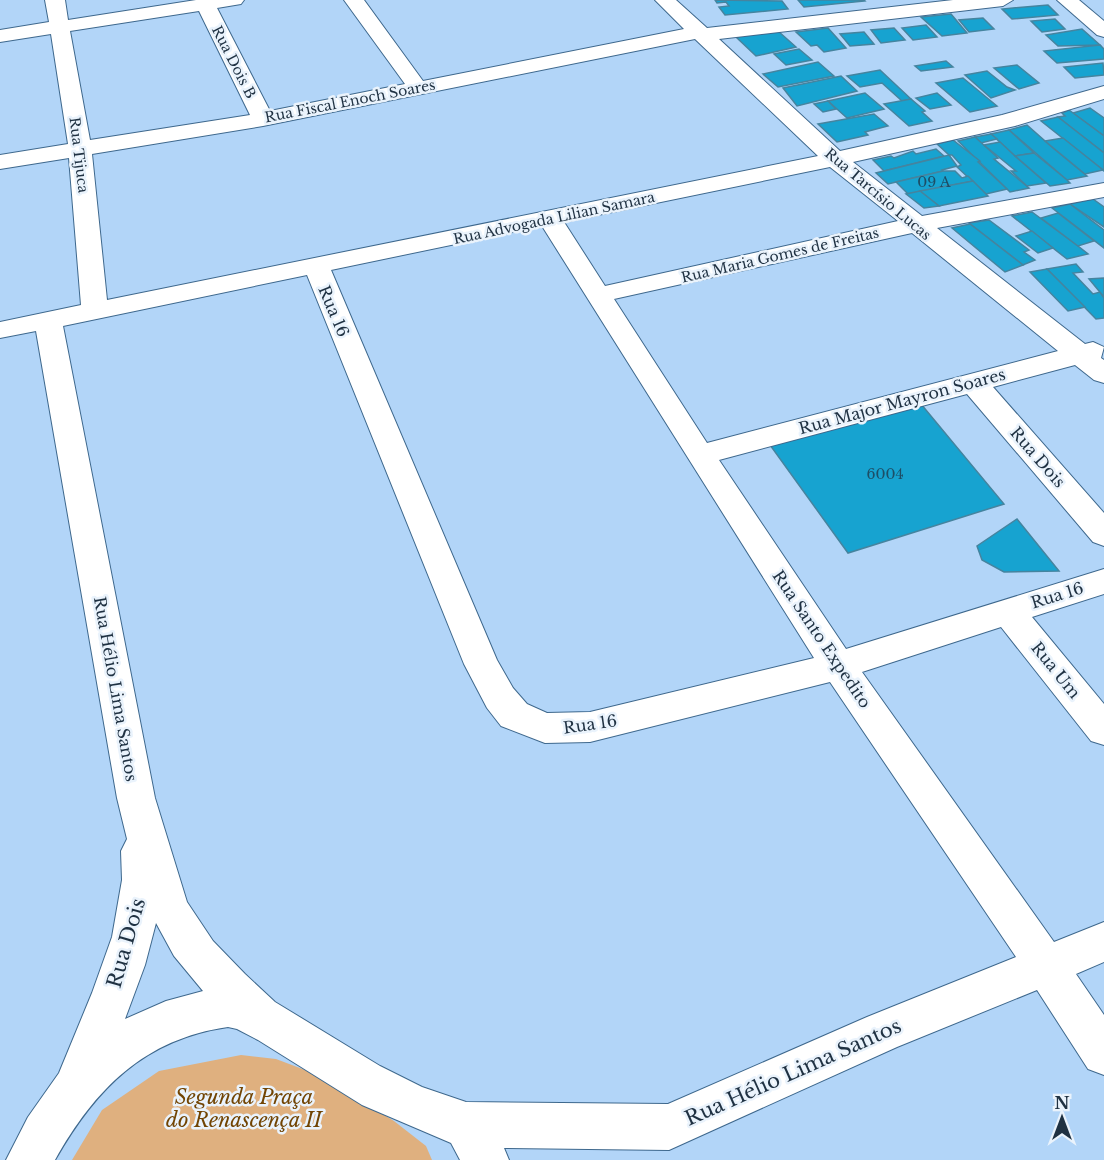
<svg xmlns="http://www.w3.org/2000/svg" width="1104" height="1160" viewBox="0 0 1104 1160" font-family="'Libre Baskerville',serif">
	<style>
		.green { fill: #dfb07f }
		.building { fill: #17a3d0; stroke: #45849f; stroke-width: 1.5 }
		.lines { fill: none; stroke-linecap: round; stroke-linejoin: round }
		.minor-casing { stroke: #3e688d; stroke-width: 2 }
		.minor { fill: #fff; fill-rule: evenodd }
		.labels { text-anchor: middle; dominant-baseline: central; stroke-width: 5; stroke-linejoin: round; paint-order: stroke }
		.far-street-label { font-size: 14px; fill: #1f3142; stroke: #eaf3fc }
		.number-label { font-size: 14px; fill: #1d4e66 }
		.street-label { font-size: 16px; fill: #1f3142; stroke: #eaf3fc }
		.near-street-label { font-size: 20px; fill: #1f3142; stroke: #eaf3fc }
		.near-park-label { font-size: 20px; font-style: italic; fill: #714403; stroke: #eaf3fc }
	</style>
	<rect width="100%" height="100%" fill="#b2d5f8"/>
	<path class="green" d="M241 1055 276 1059 321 1076 394 1121 426 1146 432 1160H72L102 1110 159 1071Z"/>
	<g class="building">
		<path d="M715 0 782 1 788 9 725 15 719 7 729 6 726 2 717 3Z"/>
		<path d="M798 0H864L865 1 804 7Z"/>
		<path d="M1048 5 1058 15 1012 19 1002 9Z"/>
		<path d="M951 14 967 33 942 36 921 17Z"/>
		<path d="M983 18 994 29 969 32 959 20Z"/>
		<path d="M1055 19 1065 29 1042 32 1031 21Z"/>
		<path d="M926 25 937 37 913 40 902 28Z"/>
		<path d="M828 28 846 48 824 52 817 45 811 46 796 32Z"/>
		<path d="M894 28 905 40 881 43 871 30Z"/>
		<path d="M1082 29 1100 45 1058 46 1046 35Z"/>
		<path d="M778 31 796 47 756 56 736 37Z"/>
		<path d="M864 32 874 44 850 46 840 34Z"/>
		<path d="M1100 45 1104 49V59L1057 63 1044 51Z"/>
		<path d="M799 49 812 60 786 65 774 54Z"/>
		<path d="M946 61 953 67 921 71 915 66Z"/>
		<path d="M818 62 834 76 778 87 763 74Z"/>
		<path d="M1103 63 1104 75 1075 78 1064 67Z"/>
		<path d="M1017 65 1039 83 1019 89 994 68Z"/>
		<path d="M880 70 911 99 902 101 882 83 860 87 847 76Z"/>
		<path d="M987 71 1007 87 1015 90 991 98 965 75Z"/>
		<path d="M841 76 857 91 797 106 783 88Z"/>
		<path d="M963 78 997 106 970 112 936 83Z"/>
		<path d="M865 93 884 109 847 118 828 101Z"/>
		<path d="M937 93 951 105 930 109 916 98Z"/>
		<path d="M911 99 925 111 922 112 932 121 909 126 884 104Z"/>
		<path d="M828 101 836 109 823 112 814 104Z"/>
		<path d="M1090 108 1104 118V136L1073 113Z"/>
		<path d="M1069 110 1104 136V153L1058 117 1065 116 1062 113Z"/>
		<path d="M874 114 888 126 865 132 868 135 837 142 818 124Z"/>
		<path d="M1058 117 1104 153V171L1041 121Z"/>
		<path d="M1027 125 1053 148 1087 176 1067 180 1009 130Z"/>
		<path d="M1009 130 1034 153 1015 156 991 134Z"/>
		<path d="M991 134 997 139 981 143 975 137Z"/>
		<path d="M975 137 998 158 994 159 1029 188 1010 192 958 141Z"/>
		<path d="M1063 138 1103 170 1085 174 1045 141Z"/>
		<path d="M953 140 980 161 978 162 1007 189 986 194 957 167 961 165 952 155H949L937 144Z"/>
		<path d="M1000 142 1015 156 1046 183 1027 186 1011 171H1016L984 145Z"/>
		<path d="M936 149 944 156 884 171 873 160 891 156 894 158 913 151 916 154Z"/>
		<path d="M1034 153 1067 180 1070 183 1050 186 1015 156Z"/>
		<path d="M949 155 957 166 942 170 943 171 888 184 876 173Z"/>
		<path d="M943 171H955L962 178 968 176 973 181 908 194 896 182Z"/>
		<path d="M973 181 988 196 939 206 920 191Z"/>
		<path d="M920 191 939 206 924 208 906 194Z"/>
		<path d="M1093 199 1104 207V227L1070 204Z"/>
		<path d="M1070 204 1104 230V248L1052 208Z"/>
		<path d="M1032 212 1078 246 1088 254 1067 259 1012 216Z"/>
		<path d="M1058 213 1094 241 1078 246 1041 218Z"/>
		<path d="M989 220 1029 250 1024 252 1035 260 1023 265 969 223Z"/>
		<path d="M970 224 1023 265 1005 272 952 228Z"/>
		<path d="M1032 231 1053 248 1038 253 1016 236Z"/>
		<path d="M1076 264 1083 272 1073 273 1093 294 1100 292 1104 298V318L1096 319 1047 269Z"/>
		<path d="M1047 269 1085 307 1068 311 1030 272Z"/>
		<path d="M1104 278V297L1089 279Z"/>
		<path d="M921 404 1004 504 848 553 770 445Z"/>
		<path d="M1017 519 1059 571 1004 572 982 560 977 546Z"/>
	</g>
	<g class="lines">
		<defs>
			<g id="minor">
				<path d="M45 0H65L68 20 196 0H244L241 4 217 8 270 111 405 84 344 0H364L423 81 684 29 655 0H676L707 28 953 0H1013L1003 6 719 39 840 151 1002 115 1104 86V99L1015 126 853 162 922 216 1104 183V197L937 228 1085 344 1093 342 1104 347 1101 358 1104 360V383L1094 380 1075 365 993 387 1104 513V546L1093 542 967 394 719 460 846 649 1104 569V594L1032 617 1104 704V745L1091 741 1001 627 862 672 1054 942 1104 922V962L1076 974 1104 1015V1075L1088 1069 1037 990 897 1047 669 1150 504 1148 509 1160H460L451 1143 362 1105 258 1040 237 1029 228 1027C144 1039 95 1089 55 1160H6L28 1117 59 1073 92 993 112 937 122 880 121 851 127 839 117 798 36 331 0 338V322L81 305 69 158 0 169V155L68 144 51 34 0 42V30L49 22ZM199 11 250 115 90 140 70 31ZM695 39 818 156 107 300 92 154 263 126ZM830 167 898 221 605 286 564 222ZM542 226 814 658 590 712 547 713 527 704 513 688 497 660 331 270ZM912 233 1058 351 707 443 614 299ZM307 275 464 664 487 708 501 726 545 743 590 742 830 682 1016 957 867 1017 668 1104 466 1102 422 1087 380 1066 275 1002 245 974 213 941 187 902 155 798 63 326ZM156 923 174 956 203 991 166 1001 125 1019 145 965Z"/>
				<path d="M1057 0H1079L1104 21V37L1097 35Z"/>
			</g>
		</defs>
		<use href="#minor" class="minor-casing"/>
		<use href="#minor" class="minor"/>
	</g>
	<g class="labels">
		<g class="far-street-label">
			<text transform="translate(234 62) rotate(63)">Rua Dois B</text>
			<text transform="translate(350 101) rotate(-11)">Rua Fiscal Enoch Soares</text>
			<text transform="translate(79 155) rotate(83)">Rua Tijuca</text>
			<text transform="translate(878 194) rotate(40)">Rua Tarcísio Lucas</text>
			<text transform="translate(554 218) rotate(-12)">Rua Advogada Lilian Samara</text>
			<text transform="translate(780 255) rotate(-13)">Rua Maria Gomes de Freitas</text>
		</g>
		<g class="number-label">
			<text x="934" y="182">09 A</text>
			<text x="885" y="474">6004</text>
		</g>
		<g class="street-label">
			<text transform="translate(334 311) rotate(67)">Rua 16</text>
			<text transform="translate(902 401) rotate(-15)">Rua Major Mayron Soares</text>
			<text transform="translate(1038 457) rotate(49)">Rua Dois</text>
			<text transform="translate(1057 595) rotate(-17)">Rua 16</text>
			<text transform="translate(822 639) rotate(56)">Rua Santo Expedito</text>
			<text transform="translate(1056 670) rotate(51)">Rua Um</text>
			<text transform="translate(116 689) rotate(80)">Rua Hélio Lima Santos</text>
			<text transform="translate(590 724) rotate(-8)">Rua 16</text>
		</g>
		<g class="near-street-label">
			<text transform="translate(126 943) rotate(-74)">Rua Dois</text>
			<text transform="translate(793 1072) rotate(-24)">Rua Hélio Lima Santos</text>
		</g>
		<g class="near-park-label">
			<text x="244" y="1097">Segunda Praça<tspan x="244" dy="23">do Renascença II</tspan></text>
		</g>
	</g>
	<g transform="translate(1062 1118)" stroke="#eaf3fc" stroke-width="4.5" paint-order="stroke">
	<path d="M0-4.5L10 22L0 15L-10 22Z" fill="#1f3142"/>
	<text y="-9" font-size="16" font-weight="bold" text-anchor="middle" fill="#1f3142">N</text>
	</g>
</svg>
